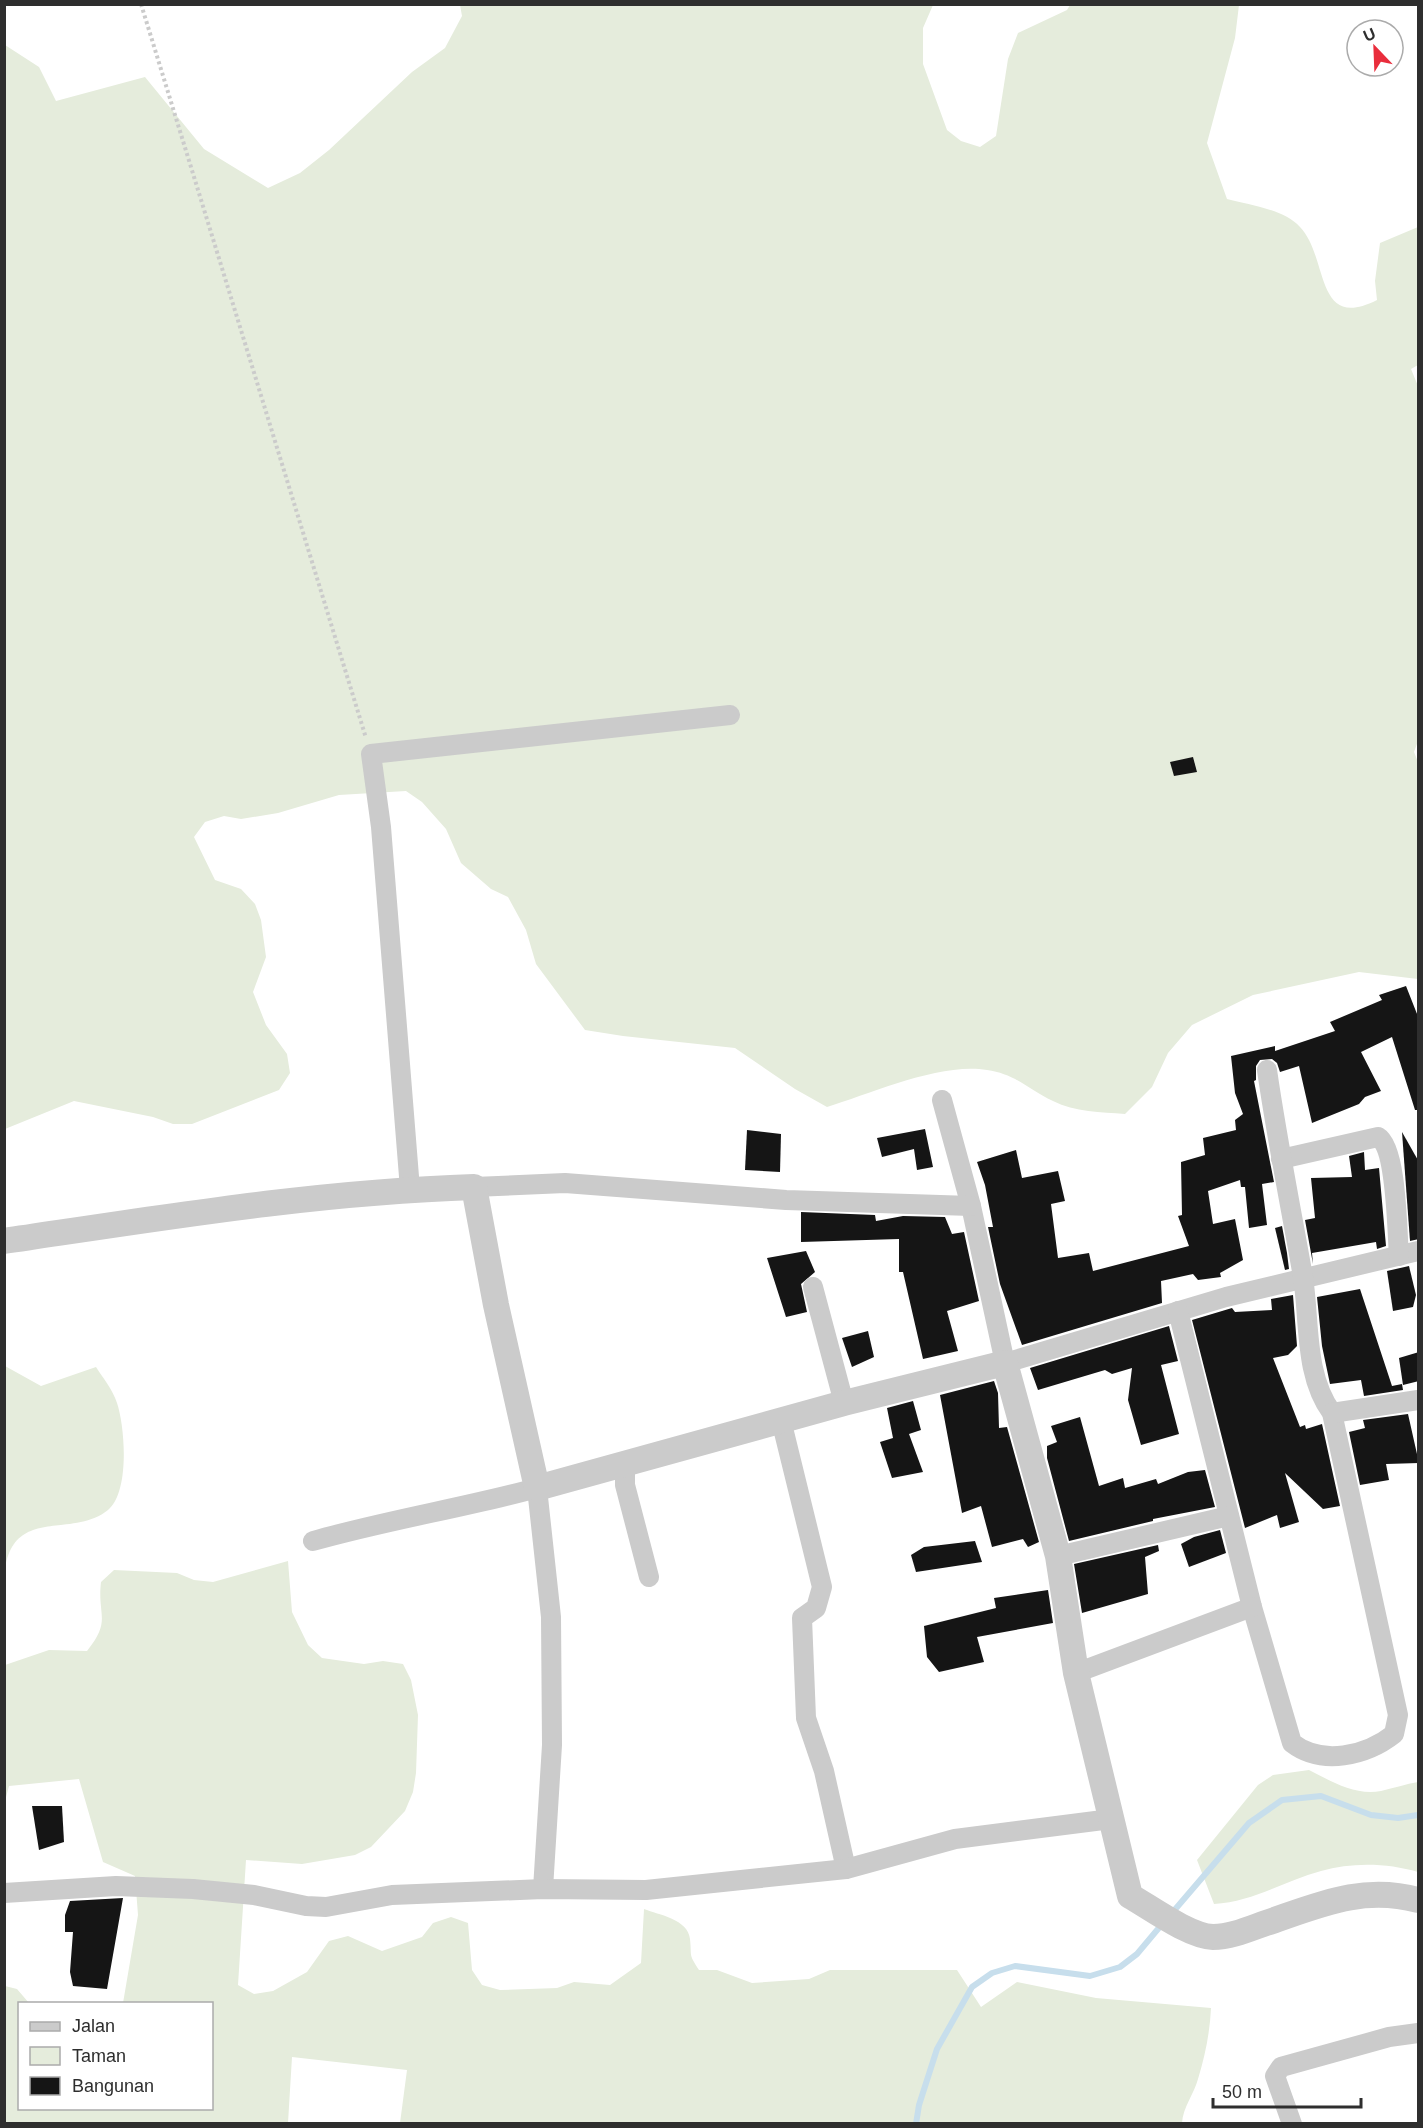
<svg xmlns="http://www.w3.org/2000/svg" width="1423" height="2128" viewBox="0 0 1423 2128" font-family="Arial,sans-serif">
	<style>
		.green { fill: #e5ecdc }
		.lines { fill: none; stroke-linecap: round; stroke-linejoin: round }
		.stream { stroke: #c7deec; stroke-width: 6 }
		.building { fill: #151515 }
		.path { stroke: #cbcbcb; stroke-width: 4; stroke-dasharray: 3 3; stroke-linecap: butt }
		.minor { stroke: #cbcbcb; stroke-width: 20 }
		.tertiary { stroke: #cbcbcb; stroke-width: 26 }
	</style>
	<rect width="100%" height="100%" fill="#fff"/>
	<g class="green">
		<path d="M460 5H933L923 28V64L947 130 961 141 980 147 996 136 1008 59 1018 33 1067 10 1070 5H1239L1235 38 1207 143 1227 199C1249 205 1284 209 1300 227 1329 257 1314 332 1377 300L1375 281 1380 243 1418 227V365L1411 369 1418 386V741L1414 752 1418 762V979L1359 972 1253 995 1192 1025 1168 1053 1152 1087 1125 1114C1101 1112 1075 1112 1053 1101 1029 1090 1016 1074 987 1070 941 1062 872 1093 827 1107L795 1089 735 1048 623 1036 585 1030 536 964 526 930 508 897 491 889 461 863 446 829 422 802 406 791 339 795 278 813 241 819 224 816 205 822 194 837 215 880 241 889 255 904 261 920 266 957 253 992 266 1025 287 1054 290 1073 279 1090 192 1124H173L153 1117 74 1101 5 1129V45L39 67 56 101 145 77 204 149 268 188 300 173 329 150 412 72 445 48 462 16Z"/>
		<path d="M5 1366 41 1386 96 1367C103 1378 113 1390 117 1403 125 1427 130 1492 108 1510 72 1539 15 1506 5 1569Z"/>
		<path d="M288 1561 292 1612 308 1645 322 1658 364 1664 383 1661 403 1664 411 1680 418 1715 416 1773 413 1792 405 1811 371 1847 355 1855 302 1864 246 1860 238 1985 254 1994 273 1991 307 1972 329 1941 348 1936 382 1951 422 1937 433 1923 451 1917 468 1923 472 1970 482 1985 500 1990 557 1988 574 1982 610 1985 641 1963 644 1909C659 1915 688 1919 690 1939 692 1957 688 1953 699 1970H717L752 1983 809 1979 830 1970H957L981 2007 1017 1982 1096 1998 1211 2008C1210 2032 1205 2056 1198 2079 1194 2094 1183 2107 1182 2123H400L407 2070 292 2057 288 2123H5V1986L17 1989 29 2003 20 2004V2108H212V2004L123 2003 138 1915 135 1876 103 1862 79 1779 9 1786 5 1801V1665L49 1650 87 1651C112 1620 97 1616 101 1582L114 1570 177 1573 194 1580 213 1582Z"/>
		<path d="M1309 1770C1331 1781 1355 1796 1381 1791 1394 1788 1406 1784 1418 1782V1872C1388 1863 1352 1862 1321 1871 1284 1881 1253 1902 1214 1904L1197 1860 1258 1785 1273 1775Z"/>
	</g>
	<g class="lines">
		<g class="stream">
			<path d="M1172 1913 1249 1823 1282 1800 1321 1796 1371 1815 1398 1818 1418 1815"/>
			<path d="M916 2124 919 2105 937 2049 972 1987 992 1973 1015 1966 1090 1976 1120 1967 1137 1954 1163 1923"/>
		</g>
	</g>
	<g class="building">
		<path d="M1193 757 1197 772 1174 776 1170 762Z"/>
		<path d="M1406 986 1419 1019V1110H1415L1392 1037 1361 1052 1381 1091 1365 1097 1359 1104 1312 1123 1299 1066 1280 1072 1277 1063 1272 1059 1260 1060 1256 1066V1080L1254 1081 1274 1182 1262 1184 1267 1225 1249 1228 1245 1187H1241L1240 1180 1208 1191 1213 1224 1235 1219 1243 1260 1220 1273 1221 1277 1198 1280 1193 1274 1161 1281 1162 1303 1022 1345 1000 1284 988 1227H993L985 1185 977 1162 1016 1150 1022 1178 1058 1171 1065 1201 1051 1204 1058 1258 1089 1253 1093 1271 1189 1246 1178 1216 1182 1215 1181 1162 1205 1155 1203 1138 1236 1130 1235 1120 1243 1114 1235 1093 1231 1056 1275 1046V1051L1335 1031 1330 1022 1382 1000 1379 995Z"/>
		<path d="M925 1129 933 1167 917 1170 914 1149 882 1157 877 1138Z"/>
		<path d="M747 1130 781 1134 780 1172 745 1170Z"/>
		<path d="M1402 1132 1419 1162V1239L1410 1241Z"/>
		<path d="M1364 1152 1365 1170 1379 1168 1386 1246 1377 1249 1376 1242 1312 1253 1313 1264 1305 1220 1315 1218 1311 1178 1352 1177 1349 1156Z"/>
		<path d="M801 1212 875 1215 876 1221 903 1216 945 1217 952 1234 964 1232 979 1301 947 1311 958 1351 923 1359 903 1272H899V1239L801 1242Z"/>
		<path d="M1282 1226 1287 1253 1289 1269 1285 1270 1275 1228Z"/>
		<path d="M806 1251 815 1272 801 1284 807 1312 786 1317 767 1258Z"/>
		<path d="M1409 1266 1416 1295 1413 1307 1393 1311 1387 1271Z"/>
		<path d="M1360 1289 1392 1386 1402 1384 1403 1390 1364 1396 1361 1380 1330 1384 1322 1346 1317 1297Z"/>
		<path d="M1293 1295 1297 1346 1288 1355 1273 1358 1300 1427 1305 1425 1306 1429 1322 1424 1340 1506 1323 1509 1285 1473 1299 1522 1280 1528 1277 1515 1245 1528 1192 1320 1232 1308 1235 1312 1272 1310 1271 1299Z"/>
		<path d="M1169 1326 1178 1361 1161 1365 1179 1434 1141 1445 1128 1400 1132 1368 1112 1374 1105 1370 1038 1390 1030 1368Z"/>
		<path d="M868 1331 874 1357 852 1367 842 1338Z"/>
		<path d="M1419 1352V1381L1403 1385 1399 1358Z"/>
		<path d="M994 1381 998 1393 999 1428 1007 1427 1039 1542 1028 1547 1023 1539 992 1547 981 1506 962 1513 940 1395Z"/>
		<path d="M913 1401 921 1430 909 1434 923 1472 892 1478 880 1442 893 1438 887 1408Z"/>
		<path d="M1408 1414 1419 1463 1386 1464 1389 1480 1360 1485 1349 1432 1365 1428 1363 1420Z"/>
		<path d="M1080 1417 1099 1486 1123 1478 1125 1488 1156 1479 1158 1484 1188 1472 1205 1470 1215 1507 1153 1519V1521L1069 1541 1047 1458V1446L1057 1442 1051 1426Z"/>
		<path d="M1220 1530 1226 1553 1189 1567 1181 1544 1194 1537Z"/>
		<path d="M975 1541 982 1562 916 1572 911 1555 924 1547Z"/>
		<path d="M1158 1545 1159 1551 1145 1557 1148 1594 1082 1613 1074 1564Z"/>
		<path d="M1048 1590 1053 1623 977 1637 984 1662 939 1672 927 1657 924 1626 996 1608 994 1598Z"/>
		<path d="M32 1806H62L64 1842 39 1850Z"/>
		<path d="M123 1898 107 1989 73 1986 70 1972 73 1932H65V1915L70 1901Z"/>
	</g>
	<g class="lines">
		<path class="path" d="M141 4 366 738"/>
		<g class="minor">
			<path d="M942 1100 971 1206 1005 1363 1226 1297 1418 1251"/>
			<path d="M1281 1159 1378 1137C1397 1148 1397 1233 1399 1256"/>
			<path d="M474 1187 565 1183 786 1200 971 1206"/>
			<path d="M410 1189 381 827 371 754 730 715"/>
			<path d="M813 1287 844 1403"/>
			<path d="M1178 1311 1252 1607 1292 1743C1322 1766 1366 1756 1394 1734L1398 1715 1332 1413C1304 1375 1310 1322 1303 1277 1291 1208 1277 1140 1267 1070"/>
			<path d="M1332 1413 1418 1400"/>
			<path d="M781 1420 822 1587 816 1608 802 1618 806 1718 824 1771 846 1869"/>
			<path d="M625 1462V1485L649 1577"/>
			<path d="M313 1541C387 1520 463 1508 537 1488L551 1617 552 1745 543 1889"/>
			<path d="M1058 1556 1229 1516"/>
			<path d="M1076 1673 1252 1607"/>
			<path d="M4 1893 116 1886 193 1889 254 1895 306 1906 326 1907 392 1895 543 1889 646 1890 846 1869 955 1839 1111 1819"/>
			<path d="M1292 2124 1275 2076 1281 2067 1389 2037 1418 2033"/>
		</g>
		<path class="tertiary" d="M4 1241C160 1218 317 1192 474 1187L496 1305 537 1488 844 1403 1005 1363 1058 1556 1076 1673 1130 1896C1151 1908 1189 1936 1213 1937 1231 1937 1249 1929 1266 1923 1319 1905 1362 1885 1418 1900"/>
	</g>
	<rect width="1423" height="2128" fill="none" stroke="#2e2e2e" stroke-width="12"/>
	<rect x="18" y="2002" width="195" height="108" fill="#ffffff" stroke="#ababab" stroke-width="1.5"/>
	<rect x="30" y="2022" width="30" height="9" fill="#cbcbcb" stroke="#ababab" stroke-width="1.5"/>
	<text x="72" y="2032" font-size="18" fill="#2e2e2e">Jalan</text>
	<rect x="30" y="2047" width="30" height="18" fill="#e5ecdc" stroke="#ababab" stroke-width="1.5"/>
	<text x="72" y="2062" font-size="18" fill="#2e2e2e">Taman</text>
	<rect x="30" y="2077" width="30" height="18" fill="#151515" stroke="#ababab" stroke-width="1.5"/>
	<text x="72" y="2092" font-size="18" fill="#2e2e2e">Bangunan</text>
	<g transform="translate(1375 48) rotate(337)"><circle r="28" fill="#ffffff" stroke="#ababab" stroke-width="1.5"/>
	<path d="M0-4.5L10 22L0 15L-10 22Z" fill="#e92d3c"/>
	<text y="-9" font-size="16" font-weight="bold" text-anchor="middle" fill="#2e2e2e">U</text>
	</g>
	<path d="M1213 2098v9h148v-9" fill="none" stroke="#2e2e2e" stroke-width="3"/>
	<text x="1222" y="2098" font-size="18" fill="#2e2e2e" stroke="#ffffff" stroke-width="4.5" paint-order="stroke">50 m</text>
</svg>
